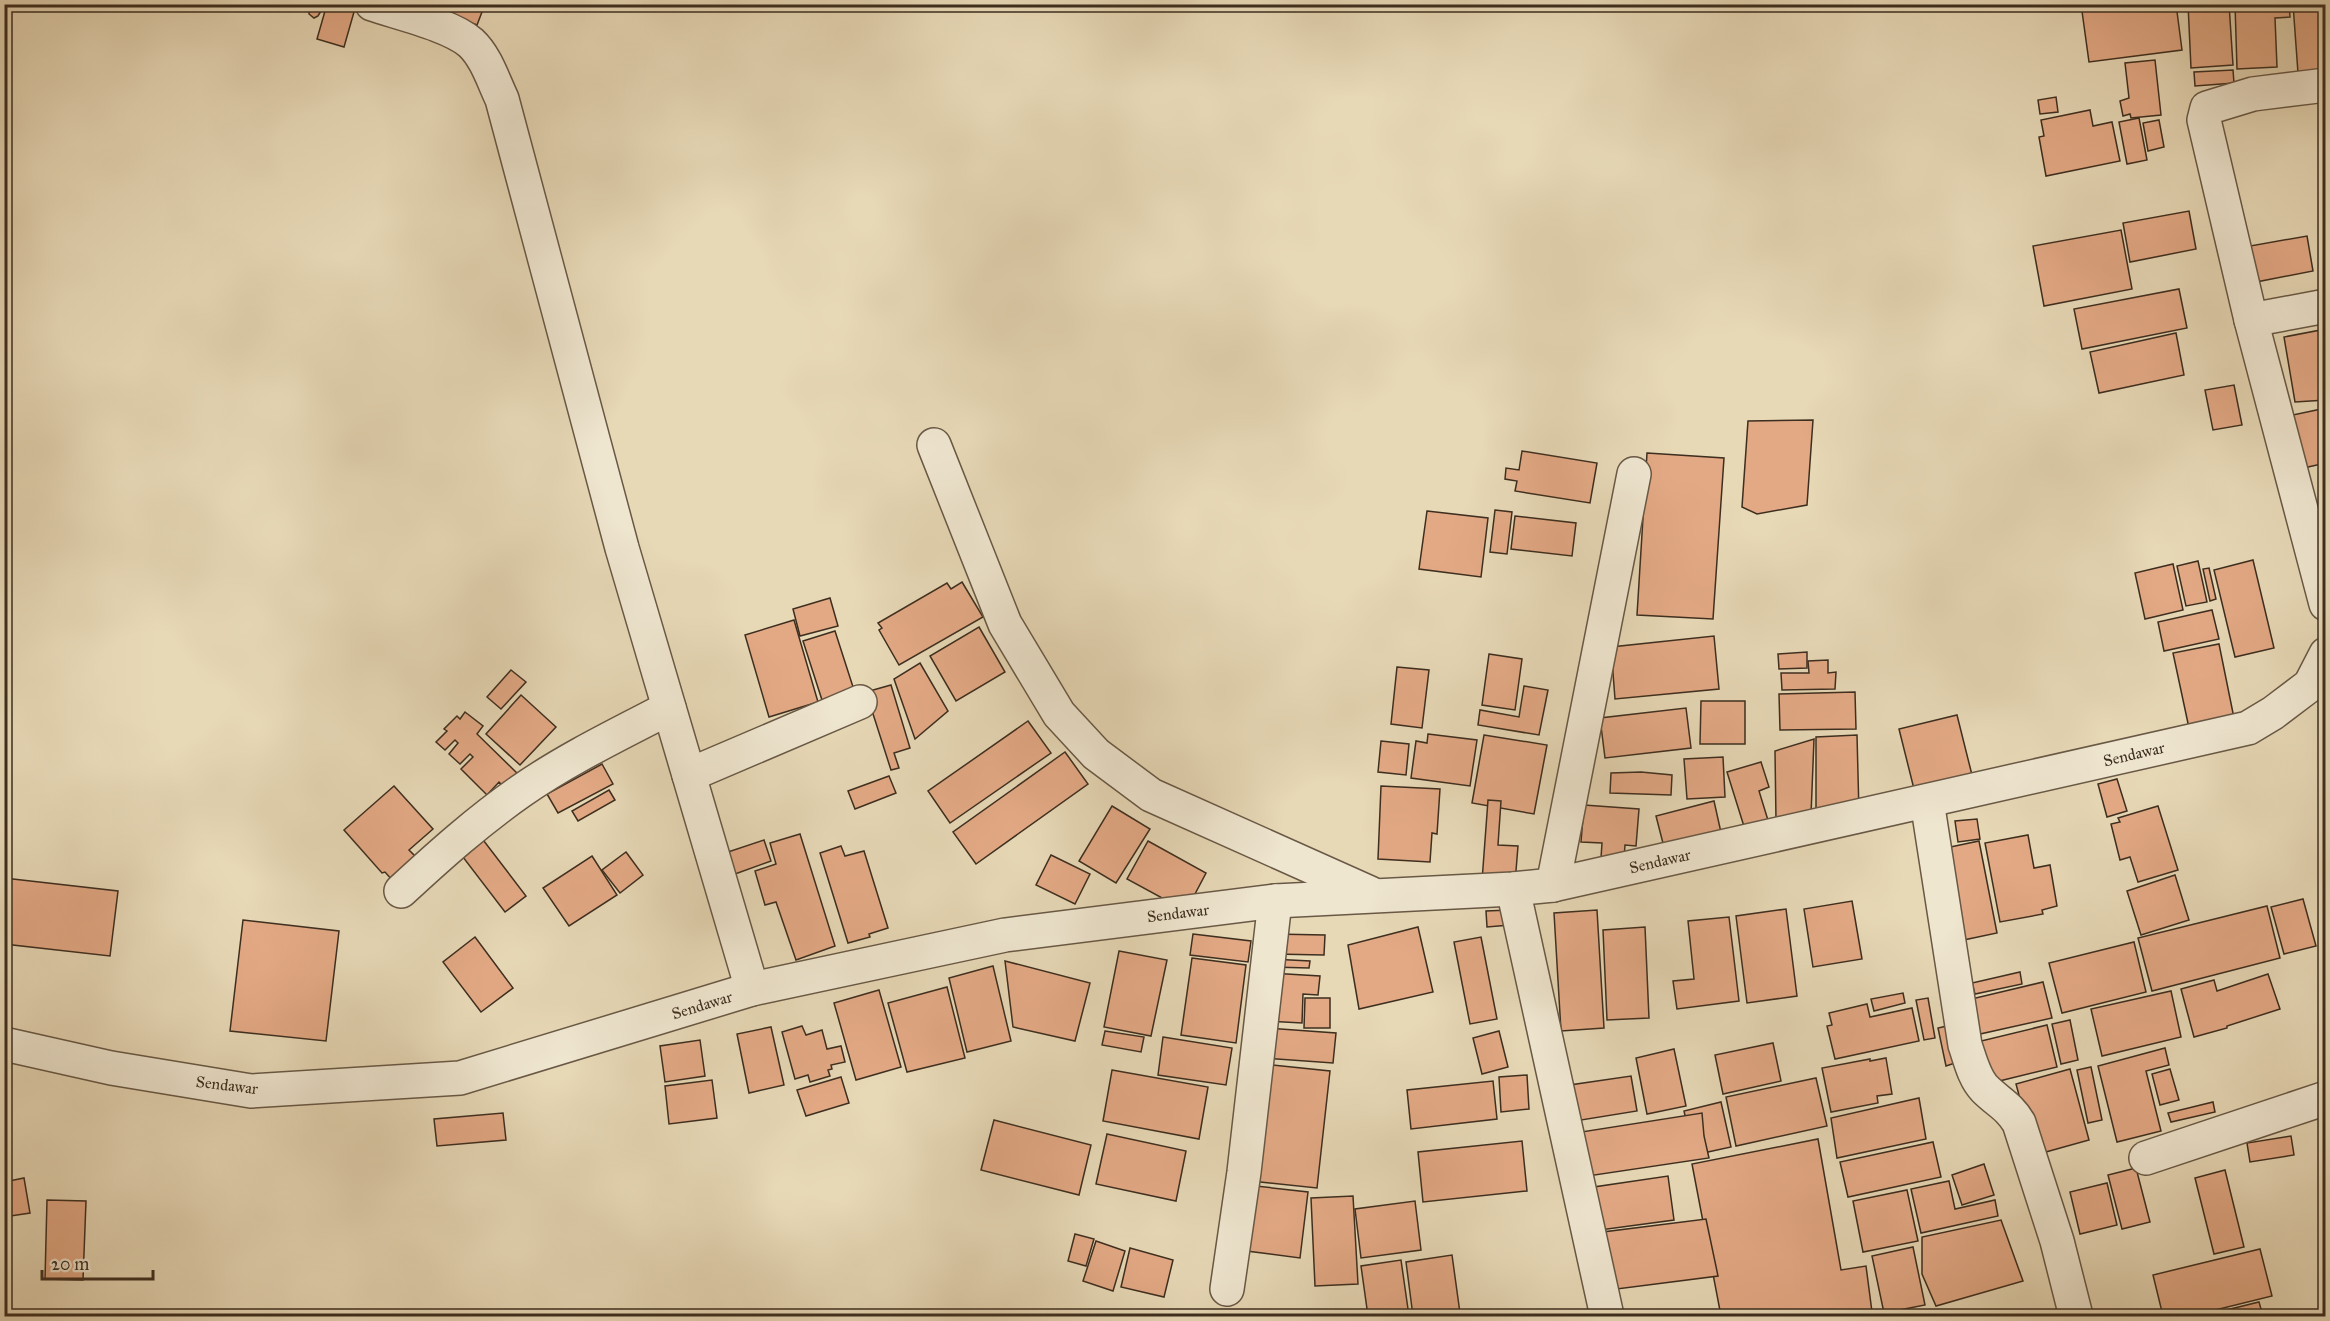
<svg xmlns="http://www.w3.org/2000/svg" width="2330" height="1321" viewBox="0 0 2330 1321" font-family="'IM FELL Great Primer',serif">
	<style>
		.building { fill: #e3a985; stroke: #3d2e1f; stroke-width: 1.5 }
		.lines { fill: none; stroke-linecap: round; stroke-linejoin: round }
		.minor-casing { stroke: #685845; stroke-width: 36 }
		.minor { stroke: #efe6d0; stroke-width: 33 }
		.labels { text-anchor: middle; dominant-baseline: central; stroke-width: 6; stroke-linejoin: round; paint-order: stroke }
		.street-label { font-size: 16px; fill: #3d2e1f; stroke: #efe6d0 }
	</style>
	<rect width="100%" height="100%" fill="#e7d8b6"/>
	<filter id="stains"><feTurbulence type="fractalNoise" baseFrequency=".00333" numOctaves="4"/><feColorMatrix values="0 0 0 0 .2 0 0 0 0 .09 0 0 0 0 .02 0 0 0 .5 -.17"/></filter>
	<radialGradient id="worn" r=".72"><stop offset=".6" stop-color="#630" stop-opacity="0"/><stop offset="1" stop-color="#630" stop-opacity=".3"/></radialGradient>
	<g class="building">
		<path d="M327 4 356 5 344 47 317 39Z"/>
		<path d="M452 4H485L477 25 448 14Z"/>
		<path d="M2081 4H2176L2182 50 2089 62Z"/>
		<path d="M2188 4H2229L2233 65 2191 68Z"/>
		<path d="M2235 4H2289L2290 17 2275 18 2277 67 2237 69Z"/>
		<path d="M2293 4H2326V71L2298 73Z"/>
		<path d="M313 6 318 7 321 11 318 16 314 18 309 14V9Z"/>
		<path d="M2155 60 2161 115 2131 118 2130 114 2123 116 2120 101 2129 98 2125 63Z"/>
		<path d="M2233 70 2234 83 2195 86 2194 72Z"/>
		<path d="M2056 97 2058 112 2040 114 2038 100Z"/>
		<path d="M2090 110 2093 126 2112 122 2120 161 2046 176 2039 137 2044 136 2041 120Z"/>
		<path d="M2139 118 2147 160 2127 164 2119 122Z"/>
		<path d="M2159 120 2164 147 2148 151 2143 123Z"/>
		<path d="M2189 211 2196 249 2130 262 2123 223Z"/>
		<path d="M2320 212H2326V248H2322Z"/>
		<path d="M2121 230 2132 289 2044 306 2033 246Z"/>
		<path d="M2307 236 2313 271 2256 282 2250 246Z"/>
		<path d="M2179 289 2187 328 2082 349 2074 309Z"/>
		<path d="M2326 329V400L2295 402 2284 337Z"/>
		<path d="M2176 333 2184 375 2099 393 2090 352Z"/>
		<path d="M2234 385 2242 425 2213 430 2205 390Z"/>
		<path d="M2326 408V463L2299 469 2288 416Z"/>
		<path d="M1813 420 1807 505 1757 514 1742 507 1748 421Z"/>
		<path d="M1522 451 1597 463 1590 503 1515 491 1517 481 1505 479 1506 468 1519 470Z"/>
		<path d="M1647 453 1724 458 1713 619 1637 615Z"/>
		<path d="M1495 510 1512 512 1507 554 1490 552Z"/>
		<path d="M1427 511 1488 518 1481 577 1419 569Z"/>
		<path d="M1515 516 1576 523 1572 556 1511 549Z"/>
		<path d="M2253 560 2274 648 2235 657 2214 570Z"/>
		<path d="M2198 561 2207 602 2186 606 2177 566Z"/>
		<path d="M2173 564 2183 610 2145 619 2135 573Z"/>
		<path d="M2209 568 2216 599 2210 601 2203 569Z"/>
		<path d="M962 582 983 617 899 665 879 630 882 628 878 623 947 583 951 589Z"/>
		<path d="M830 598 838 626 800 636 793 609Z"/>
		<path d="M2212 610 2219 639 2164 651 2158 622Z"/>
		<path d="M794 620 818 702 769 717 745 635Z"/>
		<path d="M979 627 1005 672 956 701 930 656Z"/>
		<path d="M835 631 854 690 822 700 803 641Z"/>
		<path d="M1714 636 1719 689 1615 699 1611 647Z"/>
		<path d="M2219 644 2234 718 2189 728 2173 653Z"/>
		<path d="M1807 652V668L1779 669 1778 654Z"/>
		<path d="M1489 654 1522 659 1515 710 1482 705Z"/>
		<path d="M1828 660V673L1836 672 1835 689 1782 690 1781 673H1809L1808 661Z"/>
		<path d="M920 663 948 711 915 739 894 679Z"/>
		<path d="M1397 667 1429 670 1422 728 1391 724Z"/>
		<path d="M511 670 526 682 501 709 487 697Z"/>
		<path d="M891 685 910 748 894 753 899 768 891 770 866 692Z"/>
		<path d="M1524 686 1548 690 1539 735 1478 725 1480 710 1519 717Z"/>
		<path d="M1855 692 1856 729 1780 730 1779 694Z"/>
		<path d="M521 695 556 727 520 765 486 734Z"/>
		<path d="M1701 701H1745V744H1700Z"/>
		<path d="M1686 708 1691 748 1605 758 1600 718Z"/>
		<path d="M465 712 483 726 477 734 520 776 506 789 499 782 487 795 461 769 473 757 470 754 460 764 449 754 458 743 455 740 445 750 436 742 447 731 444 729 457 716 460 719Z"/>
		<path d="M1957 715 1973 779 1915 793 1899 729Z"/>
		<path d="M1028 721 1051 753 950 823 928 791Z"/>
		<path d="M1428 734 1477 740 1470 786 1411 778 1416 741 1427 743Z"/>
		<path d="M1484 735 1547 745 1534 814 1472 803Z"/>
		<path d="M1857 735 1859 813 1816 814V737Z"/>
		<path d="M1814 739 1811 815 1776 820 1775 751Z"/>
		<path d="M1381 741 1409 744 1406 775 1378 772Z"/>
		<path d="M1065 752 1088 784 976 864 953 832Z"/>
		<path d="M1723 757 1725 797 1687 799 1684 759Z"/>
		<path d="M1761 762 1769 787 1759 791 1771 830 1747 836 1727 772Z"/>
		<path d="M602 764 613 784 558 813 547 794Z"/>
		<path d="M1641 772 1672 775 1671 795 1610 793 1611 773Z"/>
		<path d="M889 776 896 793 855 809 848 791Z"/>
		<path d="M2117 779 2127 811 2107 817 2098 784Z"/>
		<path d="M394 786 433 829 409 850 417 858 393 881 385 872 382 873 344 830Z"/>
		<path d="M1381 786 1440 789 1437 834 1432 833 1430 862 1378 859Z"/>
		<path d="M609 790 615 800 578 821 572 811Z"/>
		<path d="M1488 800 1501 801 1498 845 1518 846 1515 883 1482 881Z"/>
		<path d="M1714 801 1722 837 1665 851 1656 816Z"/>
		<path d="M1584 805 1639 809 1636 846 1625 845 1624 859 1601 858 1602 843 1581 842Z"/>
		<path d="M1112 806 1150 829 1116 883 1079 861Z"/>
		<path d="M2158 806 2178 870 2138 882 2130 857 2120 860 2111 824 2120 822 2118 818Z"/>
		<path d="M1977 819 1980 839 1958 842 1955 821Z"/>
		<path d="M477 832 526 896 505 912 456 848Z"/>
		<path d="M800 834 835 946 796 960 776 902 765 905 755 871 776 864 770 843Z"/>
		<path d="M2028 835 2034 868 2050 865 2057 906 2042 910 2043 914 2000 922 1985 843Z"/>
		<path d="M764 840 771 861 735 874 728 852Z"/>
		<path d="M1148 841 1206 873 1186 911 1127 879Z"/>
		<path d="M1979 841 1997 933 1954 942 1936 850Z"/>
		<path d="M841 846 845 856 864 851 888 928 869 934 870 937 848 943 820 853Z"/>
		<path d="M626 852 643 875 620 893 602 870Z"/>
		<path d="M1051 855 1090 874 1075 904 1036 885Z"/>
		<path d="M592 856 617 895 569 926 543 888Z"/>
		<path d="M2175 875 2189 920 2141 935 2127 891Z"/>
		<path d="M4 878 118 891 110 956 4 944Z"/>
		<path d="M2303 899 2316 946 2284 954 2271 907Z"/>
		<path d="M1852 901 1862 959 1813 967 1804 909Z"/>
		<path d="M2267 906 2280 958 2152 991 2138 938Z"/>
		<path d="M1786 909 1797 996 1747 1003 1736 916Z"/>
		<path d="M1509 910 1510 925 1487 927 1486 911Z"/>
		<path d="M1597 910 1604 1028 1561 1031 1554 913Z"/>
		<path d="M1729 917 1739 1001 1677 1009 1673 981 1694 979 1688 921Z"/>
		<path d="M243 920 339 931 326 1041 230 1031Z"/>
		<path d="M1418 927 1433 992 1359 1009 1348 945Z"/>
		<path d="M1645 927 1649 1018 1607 1020 1603 930Z"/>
		<path d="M1193 934 1251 941 1248 962 1190 955Z"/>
		<path d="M1273 934 1325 935 1324 955 1273 954Z"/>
		<path d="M475 937 513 988 481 1012 443 962Z"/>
		<path d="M1481 937 1497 1019 1470 1024 1454 942Z"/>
		<path d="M2134 942 2146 992 2062 1013 2049 963Z"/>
		<path d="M1119 951 1167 960 1151 1036 1104 1027Z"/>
		<path d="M1192 958 1246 965 1236 1043 1181 1035Z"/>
		<path d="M1271 959 1310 961 1309 968 1271 967Z"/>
		<path d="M1005 961 1090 983 1075 1041 1013 1027Z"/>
		<path d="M993 966 1011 1041 967 1052 949 978Z"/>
		<path d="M2020 972 2022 984 1975 994 1972 983Z"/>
		<path d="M1269 973 1320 976 1318 995 1303 994 1302 1023 1266 1021Z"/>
		<path d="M2268 974 2280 1009 2227 1026V1028L2194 1037 2181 989 2214 980 2217 991Z"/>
		<path d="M2043 982 2052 1018 1971 1036 1963 1001Z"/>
		<path d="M947 987 965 1058 907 1072 888 1003Z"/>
		<path d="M879 990 901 1067 856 1080 834 1003Z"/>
		<path d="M2171 991 2181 1037 2102 1056 2091 1009Z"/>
		<path d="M1903 993 1905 1003 1874 1011 1871 999Z"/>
		<path d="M1305 998H1330V1028H1304Z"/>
		<path d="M1928 998 1935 1038 1924 1040 1916 1000Z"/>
		<path d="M1867 1004 1870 1017 1912 1008 1919 1041 1835 1059 1827 1026 1832 1025 1829 1013Z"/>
		<path d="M2070 1020 2078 1060 2061 1064 2052 1024Z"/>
		<path d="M2047 1025 2057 1067 1987 1084 1977 1042Z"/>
		<path d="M802 1026 806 1035 822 1030 827 1049 841 1046 845 1062 831 1065 832 1069 828 1070 830 1076 810 1082 808 1075 795 1079 782 1032Z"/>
		<path d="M1947 1026 1955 1063 1946 1066 1938 1028Z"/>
		<path d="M771 1027 784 1085 749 1093 737 1034Z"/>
		<path d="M1266 1028 1336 1033 1333 1063 1263 1058Z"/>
		<path d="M1105 1031 1144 1037 1141 1052 1102 1045Z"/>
		<path d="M1499 1031 1508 1067 1482 1074 1473 1038Z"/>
		<path d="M1163 1037 1232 1048 1226 1085 1158 1075Z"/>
		<path d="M700 1040 705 1076 665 1082 660 1046Z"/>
		<path d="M1773 1043 1781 1081 1723 1094 1715 1055Z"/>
		<path d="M2165 1048 2169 1065 2146 1071 2161 1131 2117 1142 2098 1066Z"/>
		<path d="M1674 1049 1686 1106 1647 1114 1636 1058Z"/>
		<path d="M1886 1058 1892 1094 1877 1096 1878 1103 1831 1112 1822 1068 1870 1059V1061Z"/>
		<path d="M1264 1064 1330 1071 1317 1188 1251 1181Z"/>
		<path d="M2091 1067 2102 1120 2088 1123 2077 1070Z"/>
		<path d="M2070 1069 2089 1140 2035 1155 2016 1084Z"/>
		<path d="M2170 1069 2179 1100 2160 1105 2152 1074Z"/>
		<path d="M1112 1070 1208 1087 1199 1139 1103 1121Z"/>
		<path d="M1527 1075 1529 1109 1501 1112 1499 1077Z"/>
		<path d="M1631 1076 1637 1111 1569 1122 1563 1086Z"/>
		<path d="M841 1077 849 1103 806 1116 797 1090Z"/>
		<path d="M1816 1078 1827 1126 1736 1146 1726 1097Z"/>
		<path d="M712 1080 717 1118 669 1124 665 1086Z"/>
		<path d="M1493 1081 1497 1119 1411 1129 1407 1090Z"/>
		<path d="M1919 1098 1926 1139 1837 1158 1831 1118Z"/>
		<path d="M1721 1102 1731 1147 1694 1155 1684 1111Z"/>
		<path d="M2213 1102 2215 1112 2171 1122 2168 1113Z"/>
		<path d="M503 1113 506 1140 437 1146 434 1119Z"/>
		<path d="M1702 1113 1704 1136 1709 1158 1588 1176 1581 1132Z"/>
		<path d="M994 1120 1091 1145 1079 1195 981 1170Z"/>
		<path d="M1107 1134 1186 1151 1176 1201 1096 1184Z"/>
		<path d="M2291 1136 2294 1155 2250 1162 2247 1143Z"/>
		<path d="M1818 1139 1841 1270 1866 1266 1872 1312 1849 1316H1721L1692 1164Z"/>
		<path d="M1522 1141 1527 1191 1423 1202 1418 1152Z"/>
		<path d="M1933 1142 1941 1177 1848 1197 1840 1162Z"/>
		<path d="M1984 1164 1994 1195 1962 1205 1952 1175Z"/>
		<path d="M2136 1168 2150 1222 2122 1229 2108 1175Z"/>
		<path d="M2225 1170 2244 1247 2214 1254 2195 1178Z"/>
		<path d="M1668 1176 1674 1220 1600 1230 1594 1187Z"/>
		<path d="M24 1178 30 1213 4 1217V1182Z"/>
		<path d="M1949 1181 1955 1209 1995 1200 1998 1216 1921 1233 1911 1189Z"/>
		<path d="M2107 1183 2117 1225 2080 1234 2070 1192Z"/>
		<path d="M1247 1185 1308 1192 1300 1258 1239 1250Z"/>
		<path d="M1907 1190 1918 1241 1863 1252 1853 1201Z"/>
		<path d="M1353 1196 1358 1284 1315 1286 1311 1198Z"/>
		<path d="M47 1200 86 1201 83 1280 45 1279Z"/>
		<path d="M1415 1201 1421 1250 1361 1258 1355 1209Z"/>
		<path d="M1706 1219 1718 1276 1609 1290 1603 1232Z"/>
		<path d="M2001 1220 2023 1281 1936 1306 1922 1274V1237Z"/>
		<path d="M1075 1234 1094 1239 1086 1266 1068 1261Z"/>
		<path d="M1096 1241 1125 1251 1113 1291 1083 1281Z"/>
		<path d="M1913 1247 1925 1305 1884 1313 1872 1256Z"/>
		<path d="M1130 1248 1173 1260 1164 1297 1121 1287Z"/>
		<path d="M2260 1249 2272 1296 2191 1316H2163L2153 1275Z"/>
		<path d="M1452 1255 1460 1313 1439 1316H1413L1406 1262Z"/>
		<path d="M1401 1260 1409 1316H1368L1361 1266Z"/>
		<path d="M2259 1302 2263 1316H2211L2210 1314Z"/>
	</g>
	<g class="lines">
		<defs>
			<g id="minor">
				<path d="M372 4C398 13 451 25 471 43 486 57 493 80 502 99L622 548 752 989"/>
				<path d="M2326 85 2253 94 2207 108 2204 120 2251 320 2326 604"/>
				<path d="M2251 320 2326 306"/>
				<path d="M934 445 1005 624 1059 714 1096 754 1151 795 1370 893"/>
				<path d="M689 775 860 702"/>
				<path d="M1927 801 1965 1045C1970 1059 1974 1078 1985 1089 1998 1102 2009 1106 2019 1123L2057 1241 2076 1316"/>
				<path d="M1553 885 1634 474"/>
				<path d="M1513 889 1607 1316"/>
				<path d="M401 891C440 855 478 821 521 791 567 759 619 734 669 708"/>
				<path d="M4 1044 111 1068 251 1091 460 1078 752 989 1005 935 1275 901 1513 889 1553 885 2248 728 2273 713 2310 685 2326 654"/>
				<path d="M2146 1158 2326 1098"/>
				<path d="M1227 1289 1244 1172 1275 901"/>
			</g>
		</defs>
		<use href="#minor" class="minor-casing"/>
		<use href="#minor" class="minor"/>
	</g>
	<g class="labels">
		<g class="street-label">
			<text transform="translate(2134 754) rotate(-13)">Sendawar</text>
			<text transform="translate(1660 861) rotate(-13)">Sendawar</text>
			<text transform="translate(1178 913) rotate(-7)">Sendawar</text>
			<text transform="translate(702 1005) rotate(-17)">Sendawar</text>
			<text transform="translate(227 1085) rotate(7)">Sendawar</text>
		</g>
	</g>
	<rect width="2330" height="1321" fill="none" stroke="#e7d8b6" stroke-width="24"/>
	<rect x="6" y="6" width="2318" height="1309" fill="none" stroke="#3d2e1f" stroke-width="3"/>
	<rect x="12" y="12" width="2306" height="1297" fill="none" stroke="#3d2e1f" stroke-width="1.5"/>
	<path d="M42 1270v9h111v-9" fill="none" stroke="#3d2e1f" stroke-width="3"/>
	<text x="51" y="1270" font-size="18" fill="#3d2e1f" stroke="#efe6d0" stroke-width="4.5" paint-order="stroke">20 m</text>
	<rect width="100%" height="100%" filter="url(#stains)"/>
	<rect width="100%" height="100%" fill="url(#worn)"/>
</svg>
